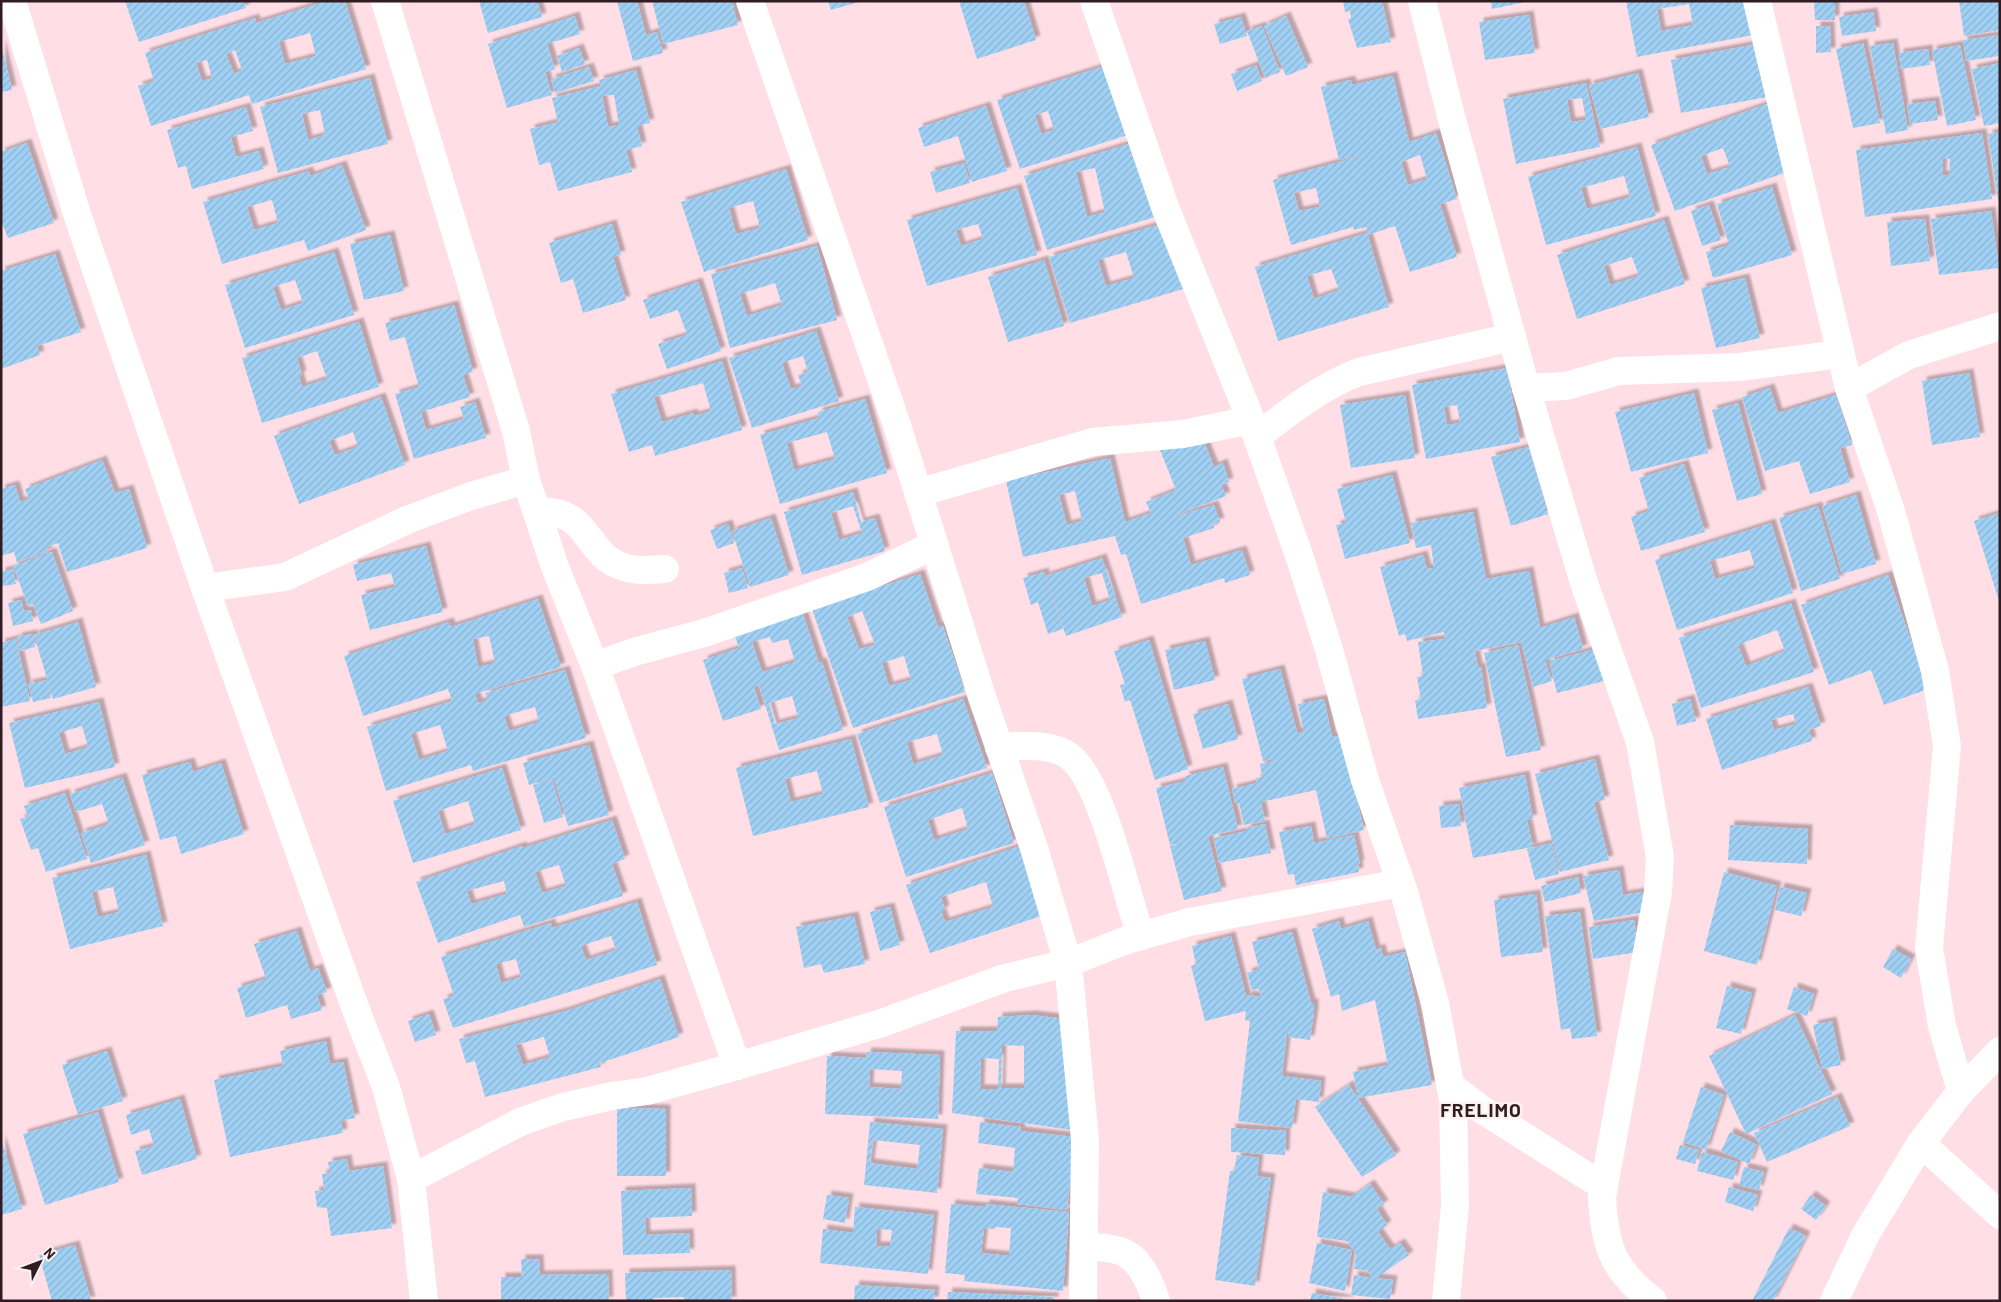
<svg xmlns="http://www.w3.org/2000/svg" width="2001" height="1302" viewBox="0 0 2001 1302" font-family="Barlow,sans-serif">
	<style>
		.building { fill: url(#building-hatch); fill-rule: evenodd; filter: url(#shadow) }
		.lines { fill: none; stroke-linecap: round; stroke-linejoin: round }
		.minor { stroke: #fff; stroke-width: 28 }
		.tertiary { stroke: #fff; stroke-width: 28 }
		.labels { text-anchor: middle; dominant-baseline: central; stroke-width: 5; stroke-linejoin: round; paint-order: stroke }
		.district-label { font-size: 19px; font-weight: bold; letter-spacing: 1px; fill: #301d23; stroke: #fdf1f4 }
	</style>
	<defs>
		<pattern id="building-hatch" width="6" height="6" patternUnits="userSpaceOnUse" patternTransform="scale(1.25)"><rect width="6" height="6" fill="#a0d1f5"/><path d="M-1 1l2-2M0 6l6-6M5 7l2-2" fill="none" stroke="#8ab3d2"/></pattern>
		<filter id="shadow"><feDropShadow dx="4.5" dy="-4.5" stdDeviation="1" flood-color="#0004"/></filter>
	</defs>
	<rect width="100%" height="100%" fill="#ffdee6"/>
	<g class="building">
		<path d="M125 1H244L246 8 139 42Z"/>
		<path d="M327 1H345L366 69 252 104 249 95 151 126 138 86 154 81 145 53 255 18 256 23ZM310 33 316 56 285 64 279 42ZM235 50 242 70 234 74 226 54ZM207 60 212 78 202 81 196 63Z"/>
		<path d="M479 1H537L542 17 488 33Z"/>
		<path d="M617 1H637L646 35 657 32 663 53 633 61Z"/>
		<path d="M652 1H732L738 25 663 44Z"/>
		<path d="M828 1H859V2L831 10Z"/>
		<path d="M959 1H1024L1036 40 977 59Z"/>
		<path d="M1343 1H1382L1391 42 1357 48 1348 19 1351 18 1350 11 1345 12Z"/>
		<path d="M1491 1H1525V2L1492 9Z"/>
		<path d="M1626 1H1746L1753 35 1637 57ZM1689 4 1693 25 1661 31 1657 9Z"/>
		<path d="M1814 1H1835V20H1815Z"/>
		<path d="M1959 1H2000V30L1964 36Z"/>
		<path d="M1873 12 1876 31 1842 36 1839 17Z"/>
		<path d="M1529 15 1535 53 1485 60 1479 22Z"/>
		<path d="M575 16 580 34 547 44 555 69 545 72 552 95 507 108 488 44Z"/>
		<path d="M1286 16 1308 67 1286 76 1264 26Z"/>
		<path d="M1241 17 1247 36 1220 44 1214 24Z"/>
		<path d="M1262 26 1280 72 1265 78 1247 31Z"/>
		<path d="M1816 26H1830L1831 52 1816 53Z"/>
		<path d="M2000 35V56L1966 61 1963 40Z"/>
		<path d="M1863 43 1880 123 1853 128 1836 49Z"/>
		<path d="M1893 43 1908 130 1886 134 1870 46Z"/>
		<path d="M1 44 12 90 1 92Z"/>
		<path d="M1757 44 1767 97 1681 113 1671 60Z"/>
		<path d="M1960 45 1976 120 1947 126 1932 50Z"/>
		<path d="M579 48 585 64 562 72 557 56Z"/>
		<path d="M1928 49 1930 65 1901 69 1899 53Z"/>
		<path d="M2000 63V123L1984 126 1972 69Z"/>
		<path d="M1108 65 1131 134 1020 169 997 100ZM1048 111 1054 130 1041 134 1035 115Z"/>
		<path d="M1256 65 1262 81 1237 91 1231 74Z"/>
		<path d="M589 67 594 81 555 93 551 79Z"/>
		<path d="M636 70 650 123 637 126 642 146 626 150 632 172 558 191 550 162 539 165 530 129 558 122 552 98 601 86 599 80ZM614 95 619 125 608 127 602 96Z"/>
		<path d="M1638 73 1649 117 1601 129 1589 85Z"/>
		<path d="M1393 76 1409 142 1436 133 1457 199 1440 204 1457 257 1410 272 1395 226 1368 235 1366 227 1354 230 1353 227 1291 245 1273 180 1372 153 1339 160 1321 87 1351 80 1352 85ZM1420 155 1427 179 1408 185 1401 162ZM1316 188 1320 207 1299 211 1294 193Z"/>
		<path d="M370 78 388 144 278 173 260 107ZM320 110 325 135 308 140 302 114Z"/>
		<path d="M1586 83 1600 147 1516 164 1503 99ZM1582 98 1586 120 1571 122 1567 100Z"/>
		<path d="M1935 101 1938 120 1910 124 1907 104Z"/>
		<path d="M1767 104 1790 171 1675 211 1651 145ZM1723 148 1730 167 1707 174 1701 156Z"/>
		<path d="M986 106 1007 171 972 182 958 136 924 147 918 128Z"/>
		<path d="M246 107 253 131 231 137 236 157 259 151 264 169 192 189 186 166 178 168 167 130Z"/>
		<path d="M2000 132V198L1998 199 1988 134Z"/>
		<path d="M1982 133 1992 199 1865 217 1856 150ZM1943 158 1950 159 1949 176 1942 175Z"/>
		<path d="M1135 142 1158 216 1047 250 1024 176ZM1095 168 1105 212 1087 217 1076 172Z"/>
		<path d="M27 143 54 223 8 238 1 220V152Z"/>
		<path d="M1637 147 1656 216 1546 245 1528 177ZM1624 176 1630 197 1587 209 1581 188Z"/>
		<path d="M964 163 970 183 936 193 930 172Z"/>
		<path d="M342 165 366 230 308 251 304 240 222 264 203 202 309 171 310 176ZM272 200 278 223 254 230 247 207Z"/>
		<path d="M786 169 808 240 704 272 681 202ZM753 201 760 228 736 234 729 208Z"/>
		<path d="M1772 187 1792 255 1713 278 1706 252 1729 245 1717 204Z"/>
		<path d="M1017 188 1037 255 927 286 907 220ZM978 224 983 239 961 246 956 230Z"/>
		<path d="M1709 205 1721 240 1702 246 1691 211Z"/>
		<path d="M1991 211 1999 268 1939 275 1931 219Z"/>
		<path d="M1925 219 1930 261 1891 266 1887 222Z"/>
		<path d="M1664 220 1685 284 1577 319 1557 255ZM1632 257 1639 276 1610 285 1604 266Z"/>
		<path d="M1164 223 1183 289 1070 323 1049 257ZM1126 252 1134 278 1106 286 1098 260Z"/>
		<path d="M612 224 621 255 613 257 626 300 583 313 573 279 561 283 549 243Z"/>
		<path d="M1367 233 1389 307 1278 341 1255 267ZM1331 269 1339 290 1314 299 1307 276Z"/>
		<path d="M390 235 404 291 364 300 350 244Z"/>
		<path d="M817 246 837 320 730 348 711 274ZM775 283 782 305 747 316 740 294Z"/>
		<path d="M334 252 354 315 245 348 225 285ZM295 280 303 303 281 310 273 287Z"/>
		<path d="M55 254 81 332 37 346 40 355 1 369V271Z"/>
		<path d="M1044 260 1064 326 1008 342 988 277Z"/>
		<path d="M1745 278 1760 338 1716 348 1701 288Z"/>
		<path d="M698 282 721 351 667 369 658 344 687 335 678 310 650 319 643 300Z"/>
		<path d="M454 305 473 372 463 375 470 397 421 412 426 430 464 419 460 407 475 402 486 438 414 459 395 394 419 387 405 337 390 341 385 323Z"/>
		<path d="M359 322 379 387 262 423 242 358ZM317 351 327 379 302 387 299 376 302 375 297 358Z"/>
		<path d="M816 331 839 401 752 428 729 358ZM803 356 808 372 798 375 802 386 791 389 782 363Z"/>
		<path d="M722 361 742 430 655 456 652 445 629 452 611 394ZM703 383 711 411 694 416 693 413 662 422 654 397Z"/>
		<path d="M1507 368 1520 442 1426 459 1412 385ZM1457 405 1460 423 1447 425 1444 407Z"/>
		<path d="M1969 373 1980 437 1932 445 1922 381Z"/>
		<path d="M1770 388 1778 413 1836 395 1852 445 1840 448 1850 482 1810 494 1799 461 1765 471 1742 397Z"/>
		<path d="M1694 393 1708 453 1631 472 1615 412Z"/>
		<path d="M1405 395 1415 458 1351 468 1340 405Z"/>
		<path d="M381 397 405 465 299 504 274 436ZM353 432 358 447 335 455 329 441Z"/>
		<path d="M865 399 887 473 780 504 760 435 819 418 818 412ZM827 432 835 459 794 470 787 443Z"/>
		<path d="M1738 403 1762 494 1737 501 1712 410Z"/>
		<path d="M1201 434 1214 467 1223 463 1229 482 1221 485 1226 496 1169 518 1214 505 1220 522 1213 524 1214 528 1183 538 1191 565 1242 550 1250 575 1225 583 1224 578 1141 604 1126 554 1121 555 1115 536 1023 557 1006 481 1110 458 1125 522 1151 513 1146 502 1176 490 1160 450ZM1075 491 1082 521 1067 525 1059 495Z"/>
		<path d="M1529 447 1548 514 1511 526 1491 457Z"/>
		<path d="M102 460 115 493 129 489 147 548 67 572 58 543 47 547 45 543 48 552 17 562 14 552 1 556V489L15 485 20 502 29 499 25 489Z"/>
		<path d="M1684 464 1705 532 1641 551 1631 517 1649 511 1639 478Z"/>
		<path d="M1392 475 1410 543 1345 559 1336 525 1346 523 1337 489Z"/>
		<path d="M853 492 861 522 875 518 885 551 802 575 784 512ZM853 506 862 533 839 540 831 513Z"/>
		<path d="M1856 495 1876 564 1842 574 1822 506Z"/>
		<path d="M1818 506 1840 579 1801 591 1779 518Z"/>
		<path d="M1473 512 1486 579 1529 571 1540 628 1574 617 1583 649 1545 660 1552 681 1533 687 1521 642 1475 651 1478 668 1481 667 1487 708 1418 719 1415 700 1421 699 1417 677 1423 676 1418 642 1445 639 1444 632 1407 641 1405 634 1399 636 1380 567 1423 555 1427 569 1434 568 1431 545 1416 548 1411 523Z"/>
		<path d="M2000 513V601H1999L1974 521Z"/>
		<path d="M771 518 789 575 750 587 732 531Z"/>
		<path d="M1771 523 1793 593 1677 630 1655 560ZM1750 550 1755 568 1715 579 1710 561Z"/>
		<path d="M728 524 734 543 717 549 710 530Z"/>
		<path d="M426 546 443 612 370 630 361 595 395 587 391 573 357 581 353 565Z"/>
		<path d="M52 552 73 611 41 624 33 604 28 606 13 566Z"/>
		<path d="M1102 558 1122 617 1066 636 1046 576ZM1102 573 1110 600 1092 606 1084 578Z"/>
		<path d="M742 568 748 588 729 593 724 573Z"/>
		<path d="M13 569 16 584 2 586 1 572Z"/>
		<path d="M1044 572 1063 629 1048 634 1038 602 1031 605 1023 578Z"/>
		<path d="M920 574 938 627 943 626 965 692 853 728 812 609ZM862 611 875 645 859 649 847 617ZM904 656 911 680 889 686 882 663Z"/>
		<path d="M1888 575 1928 689 1884 705 1871 670 1829 685 1801 605Z"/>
		<path d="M538 599 561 667 475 694 478 703 488 700 485 693 565 670 586 738 473 771 471 765 386 791 367 727 452 701 448 689 363 716 344 656 449 622 451 627ZM489 636 495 663 478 667 473 639ZM535 707 539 722 509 731 504 716ZM440 725 448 751 419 760 411 734Z"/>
		<path d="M21 600 24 611 31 610 33 621 13 626 8 603Z"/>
		<path d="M1791 603 1814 672 1701 708 1679 638ZM1777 630 1785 651 1746 666 1738 645Z"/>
		<path d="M800 605 819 663 822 662 843 730 779 750 759 685 754 687 761 709 723 721 703 660 739 648 732 627ZM770 637 772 643 788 639 795 662 762 672 752 642ZM792 696 798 718 775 724 769 703Z"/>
		<path d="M78 622 96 687 53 699 34 635Z"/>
		<path d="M33 634 35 647 20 651 17 637Z"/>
		<path d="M16 639 30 701 1 707V643Z"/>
		<path d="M1149 640 1188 769 1155 780 1148 758 1154 755 1148 757 1130 700 1125 702 1120 685 1125 684 1114 651Z"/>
		<path d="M1205 641 1215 680 1174 690 1165 650Z"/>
		<path d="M1518 645 1541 750 1506 757 1484 653Z"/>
		<path d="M1604 647 1612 679 1557 693 1549 661Z"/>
		<path d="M1280 669 1297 732 1304 733 1298 704 1324 699 1332 737 1342 735 1364 830 1327 839 1316 790 1261 802 1265 821 1244 825 1239 803H1235L1232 789 1257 783 1260 797 1256 778 1262 777 1260 764 1273 761 1272 759 1263 761 1242 679Z"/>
		<path d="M47 680 51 698 33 702 28 684Z"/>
		<path d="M1808 687 1821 726 1809 730 1812 741 1722 770 1706 719ZM1793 714 1796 724 1774 730 1771 720Z"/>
		<path d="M963 699 987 768 880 803 857 734ZM937 734 943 755 913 764 907 742Z"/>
		<path d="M1690 699 1696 721 1677 726 1672 704Z"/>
		<path d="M99 702 115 767 25 788 9 723ZM82 726 88 747 65 754 59 733Z"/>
		<path d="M1228 704 1238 739 1203 749 1193 714Z"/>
		<path d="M851 739 869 807 753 836 736 768ZM817 771 823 794 791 802 785 779Z"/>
		<path d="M589 745 609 815 568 826 554 778 529 785 523 763Z"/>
		<path d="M1595 759 1605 800 1594 802 1609 860 1560 872 1535 774Z"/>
		<path d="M190 762 193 772 221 763 244 834 181 854 176 836 160 840 142 775Z"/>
		<path d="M1223 767 1238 829 1208 836 1222 891 1184 900 1170 846 1199 838 1170 845 1156 788 1186 781 1185 776Z"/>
		<path d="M502 768 521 830 413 863 393 801ZM468 801 475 824 445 834 438 811Z"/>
		<path d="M992 773 1014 843 906 877 884 807ZM962 808 968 829 934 840 928 820Z"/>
		<path d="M1525 775 1533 819 1527 820 1533 847 1473 858 1459 788Z"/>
		<path d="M122 777 145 845 91 863 81 833 109 824 102 804 76 812 70 794Z"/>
		<path d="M552 779 563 817 544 823 533 785Z"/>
		<path d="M65 793 87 859 46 872 38 848 31 850 20 819 28 817 24 806Z"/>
		<path d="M1459 804 1461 826 1441 828 1439 806Z"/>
		<path d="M612 820 625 859 612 864 623 896 524 927 520 915 438 943 416 882 522 846 523 848ZM559 865 566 886 542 893 535 872ZM504 881 507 894 471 904 467 891Z"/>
		<path d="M1265 824 1271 853 1219 863 1214 838 1247 831 1246 828Z"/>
		<path d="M1730 825 1808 829 1807 864 1728 860Z"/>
		<path d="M1311 826 1314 843 1354 835 1360 864H1358L1359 872 1296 885 1294 874 1288 875 1279 832Z"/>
		<path d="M1551 843 1559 874 1535 880 1527 849Z"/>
		<path d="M1026 844 1050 913 930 953 906 885ZM986 882 993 907 945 922 941 911 945 910 941 897Z"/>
		<path d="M146 855 163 926 70 949 52 878ZM113 887 119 912 98 917 92 892Z"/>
		<path d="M1619 870 1623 895 1642 892 1645 912 1594 921 1583 876Z"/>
		<path d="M1724 872 1777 886 1757 965 1704 951Z"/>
		<path d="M1578 877 1581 893 1545 902 1541 886Z"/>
		<path d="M1780 887 1807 893 1801 916 1775 910Z"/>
		<path d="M1536 894 1543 952 1501 957 1494 900Z"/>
		<path d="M637 902 657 965 453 1028 443 999 454 996 441 957 551 923 552 928ZM611 936 616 950 586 960 581 946ZM516 959 521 977 501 983 496 964Z"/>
		<path d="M890 907 900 945 880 951 870 912Z"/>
		<path d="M1580 912 1597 1036 1572 1039 1570 1028 1561 1030 1545 916Z"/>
		<path d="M854 916 865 964 824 973 821 964 804 968 796 927Z"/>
		<path d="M1634 920 1639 952 1593 959 1589 927Z"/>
		<path d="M1339 921 1341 929 1368 921 1376 950 1381 948 1383 957 1405 952 1432 1085 1358 1098 1353 1072 1388 1065 1375 1000 1342 1011 1339 994 1331 997 1312 929Z"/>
		<path d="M297 931 310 971 318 968 327 992 317 995 322 1010 291 1019 287 1005 246 1018 237 988 266 979 254 944Z"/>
		<path d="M1292 932 1311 1003H1314V1012L1310 1040 1288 1037V1025L1282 1076 1321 1081 1319 1102 1296 1099 1292 1128 1238 1121 1250 1021 1245 1020 1246 1011 1205 1021 1191 966 1196 964 1192 946 1231 936 1247 1000 1248 995 1261 997 1259 989 1252 990 1247 973 1259 969 1252 942Z"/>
		<path d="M1893 949 1911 959 1901 978 1883 967Z"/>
		<path d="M660 979 679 1037 600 1063 601 1067 485 1097 475 1061 466 1063 459 1039 566 1011ZM544 1037 550 1057 523 1065 516 1045Z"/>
		<path d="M1727 986 1752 993 1741 1034 1716 1028Z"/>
		<path d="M1794 987 1814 994 1807 1016 1787 1009Z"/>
		<path d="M429 1014 436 1035 415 1042 408 1021Z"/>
		<path d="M1031 1015 1074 1020 1072 1130 952 1113 956 1031H997L998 1017ZM1002 1045 1024 1046V1088H1001ZM981 1058 999 1059 998 1089H980Z"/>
		<path d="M1795 1015 1832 1094 1746 1134 1709 1056Z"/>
		<path d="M1832 1021 1841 1065 1822 1069 1813 1025Z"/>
		<path d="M326 1041 330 1064 343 1062 355 1118 341 1121 343 1133 230 1157 214 1080 283 1066 280 1051Z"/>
		<path d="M107 1051 123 1101 78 1115 62 1065Z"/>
		<path d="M867 1052 940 1055 938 1119 825 1114 827 1056 866 1058ZM870 1069 902 1071 901 1089 869 1087Z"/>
		<path d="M1349 1085 1396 1155 1362 1177 1315 1107Z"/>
		<path d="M1701 1087 1724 1095 1706 1150 1683 1142Z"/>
		<path d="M1837 1097 1850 1126 1767 1162 1754 1133Z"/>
		<path d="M180 1099 197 1159 142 1175 135 1151 154 1146 149 1129 131 1135 126 1115Z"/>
		<path d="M617 1108 666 1109V1176H617Z"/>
		<path d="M98 1112 119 1182 45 1205 23 1134Z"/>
		<path d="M870 1122 943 1129 937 1193 864 1185ZM873 1140 920 1145 917 1169 870 1163Z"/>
		<path d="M980 1122 1021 1127 1020 1131 1075 1137 1067 1210 1017 1204 1018 1198 976 1194 979 1168 1013 1172 1015 1148 978 1143Z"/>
		<path d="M1231 1128 1286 1131 1285 1155 1231 1152Z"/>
		<path d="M1730 1132 1757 1145 1749 1164 1721 1151Z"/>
		<path d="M1 1139 22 1209 1 1215Z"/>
		<path d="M1680 1145 1699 1150 1695 1164 1676 1159Z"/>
		<path d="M1702 1152 1738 1162 1733 1180 1697 1171Z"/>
		<path d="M1237 1155 1259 1158 1257 1176 1271 1178 1255 1286 1215 1280 1230 1171H1234Z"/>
		<path d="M347 1159 349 1171 383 1166 392 1228 331 1236 327 1208 317 1207 315 1191 324 1190 322 1174 330 1173 328 1162Z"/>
		<path d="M1744 1167 1764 1172 1759 1190 1739 1185Z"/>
		<path d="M1370 1184 1384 1204 1377 1209 1387 1225 1378 1232 1390 1249 1400 1243 1409 1255 1376 1278 1393 1280 1390 1299 1351 1295 1354 1275 1372 1278 1368 1271 1354 1269 1356 1254 1347 1241 1317 1237 1323 1192 1351 1197Z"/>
		<path d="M1729 1187 1758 1195 1753 1211 1725 1202Z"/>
		<path d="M691 1188 692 1216 645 1218 646 1235 689 1233 690 1253 623 1255 621 1191Z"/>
		<path d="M827 1195 849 1198 845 1223 823 1219Z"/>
		<path d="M1811 1195 1826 1206 1816 1220 1801 1209Z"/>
		<path d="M951 1204 985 1207V1204L1069 1212 1063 1291 964 1281 965 1275 945 1273ZM995 1227 1011 1228 1009 1256 981 1253 984 1228 995 1229Z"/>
		<path d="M855 1207 934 1215 928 1274 820 1263 823 1229 853 1233ZM877 1229 892 1230 890 1246H876Z"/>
		<path d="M1789 1228 1806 1236 1773 1301H1752Z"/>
		<path d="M1317 1243 1352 1250 1345 1291 1309 1283Z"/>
		<path d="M75 1245 91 1301H52L39 1255Z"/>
		<path d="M521 1259H539L540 1275 608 1274 609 1301H501V1277H522Z"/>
		<path d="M731 1270 732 1301H684V1297L653 1298V1301H626L625 1273Z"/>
		<path d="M855 1285 935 1290 934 1301H854Z"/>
		<path d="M948 1292 1054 1297V1301H947Z"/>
		<path d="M1312 1293 1349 1300V1301H1310Z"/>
	</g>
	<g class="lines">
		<g class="minor">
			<path d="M12 1 78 217 205 588 356 1010 386 1087 411 1179 424 1301"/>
			<path d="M385 1 516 431 526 480 555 567 595 666 638 786 737 1066"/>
			<path d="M750 1 896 422 982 697 1034 848 1068 963 1085 1139 1083 1301"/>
			<path d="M1094 1 1165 207 1251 420 1300 558 1330 653 1365 780 1404 892 1435 1003 1453 1100 1455 1205 1446 1301"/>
			<path d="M1422 1 1451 116 1526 388 1584 583 1640 742 1660 857 1658 892 1602 1197C1605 1247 1612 1269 1653 1301"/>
			<path d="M1757 1 1849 388 1891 511 1935 671 1947 746 1929 948 1942 1026 1961 1091"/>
			<path d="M1526 388 1566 386 1619 371 1740 367 1840 354"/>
			<path d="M1849 388 1909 355 2000 326"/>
			<path d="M1257 437C1290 411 1320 387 1359 372L1512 337"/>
			<path d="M918 493 1093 442 1183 434 1251 420"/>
			<path d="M537 511C544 512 553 511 560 514 586 521 592 553 616 564 631 572 649 570 665 569"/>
			<path d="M205 588 285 577 407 520 471 496 526 480"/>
			<path d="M595 666 634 652 704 633 867 577 934 545"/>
			<path d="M999 747C1021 746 1046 743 1066 754 1101 773 1126 896 1141 936"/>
			<path d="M1451 1086 1481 1109 1604 1187"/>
			<path d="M1921 1143 2000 1215"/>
			<path d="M411 1179 520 1122 563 1107 612 1096 647 1091 737 1066 882 1023 1005 978 1068 963 1127 940 1190 922 1401 883"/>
			<path d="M1084 1246C1094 1247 1105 1247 1116 1250 1138 1254 1150 1281 1156 1301"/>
		</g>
		<path class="tertiary" d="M1834 1301 1866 1234 1921 1143 1961 1091 2000 1051"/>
	</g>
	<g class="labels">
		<g class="district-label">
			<text x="1481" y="1109">FRELIMO</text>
		</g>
	</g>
	<rect width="2001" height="1302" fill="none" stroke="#301d23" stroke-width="5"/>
	<g transform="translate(40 1262) rotate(48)" stroke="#fdf1f4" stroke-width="4" paint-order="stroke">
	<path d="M0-4L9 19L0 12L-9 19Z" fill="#301d23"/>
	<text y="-8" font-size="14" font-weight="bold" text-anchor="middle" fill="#301d23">N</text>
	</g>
</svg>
